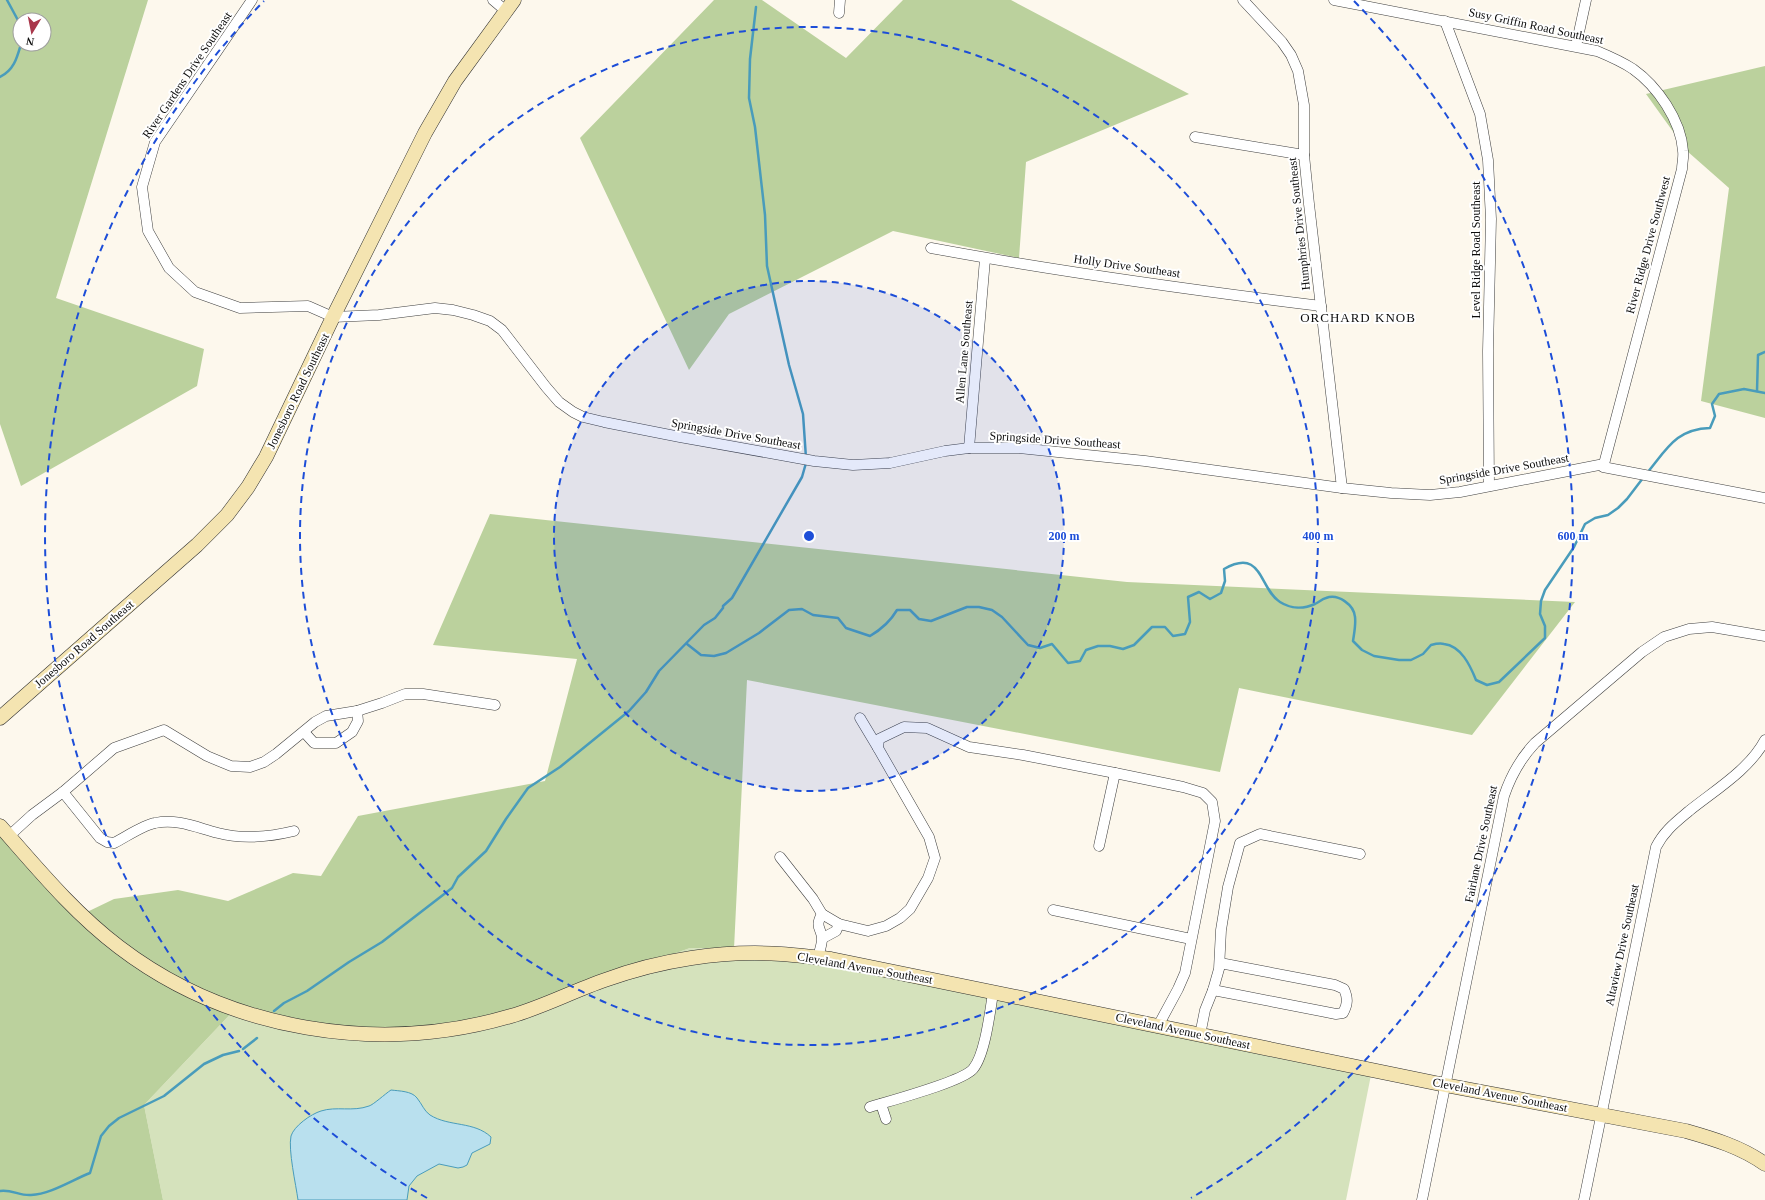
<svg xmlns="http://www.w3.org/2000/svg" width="1765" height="1200" viewBox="0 0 1765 1200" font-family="'Times New Roman',serif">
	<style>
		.green { fill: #d5e2bc }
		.forest { fill: #bbd19d; fill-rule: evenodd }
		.water { fill: #b9e0ee; stroke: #499cbb }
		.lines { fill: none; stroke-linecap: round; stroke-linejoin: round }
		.stream { stroke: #499cbb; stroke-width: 2.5 }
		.minor-casing { stroke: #3f3f3f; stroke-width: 11 }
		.secondary-casing { stroke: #2e2e2e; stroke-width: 15 }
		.minor { stroke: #fff; stroke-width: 10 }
		.secondary { stroke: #f4e4b1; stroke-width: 14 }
		.ring { fill: none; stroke: #1d4ed8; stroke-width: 2; stroke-dasharray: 7 5 }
		.labels { text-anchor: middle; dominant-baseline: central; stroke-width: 4; stroke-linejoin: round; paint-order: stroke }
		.street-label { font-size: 12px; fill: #0c0c0c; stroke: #fff }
		.neighbourhood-label { font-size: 13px; letter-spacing: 1px; fill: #0c0c0c; stroke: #fff }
		.centre { fill: #1d4ed8; stroke: #fff; stroke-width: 2 }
		.ring-label { font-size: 12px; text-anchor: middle; font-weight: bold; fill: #1d4ed8; stroke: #fff; stroke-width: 4; stroke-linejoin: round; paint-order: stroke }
	</style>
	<rect width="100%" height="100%" fill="#fdf8ed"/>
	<path class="green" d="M690 948 802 952 1371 1075 1346 1200H163L144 1105 239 1005 623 971Z"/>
	<g class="forest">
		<path d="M0 0H148L56 298 204 349 197 386 21 486 0 424ZM20 20H44V44H20Z"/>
		<path d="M714 0H762L846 58 903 0H1011L1189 94 1026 162 1019 258 893 231 729 314 689 370 580 138Z"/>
		<path d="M1765 66V418L1701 401 1729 188 1687 151 1646 94Z"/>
		<path d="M490 514 1127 582 1575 602 1472 735 1239 688 1220 772 747 680 734 949 690 948 488 1020 403 1034 303 1027 239 1005 144 1105 163 1200H0V831L87 912 114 899 178 890 228 901 293 873 321 876 358 816 545 781 577 659 433 645Z"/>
	</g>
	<path class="water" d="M391 1090C399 1091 412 1091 417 1098 422 1104 424 1111 430 1115 449 1127 474 1121 491 1137L490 1144 472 1153 467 1165 463 1167 458 1168 439 1164 417 1176 409 1186 407 1200H298C296 1185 288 1150 291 1136 294 1126 311 1114 321 1111 336 1106 353 1112 369 1106 373 1105 385 1094 391 1090Z"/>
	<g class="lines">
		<g class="stream">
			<path d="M7 0 20 24"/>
			<path d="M756 7 750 59 749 98 755 127 765 215 767 266 789 365 803 414 806 458"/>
			<path d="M0 77C14 70 17 58 21 44"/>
			<path d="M1757 391 1758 355 1765 352"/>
			<path d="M1647 473C1667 449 1676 429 1710 428L1715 416 1712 404 1719 394 1744 389 1765 393"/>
			<path d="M687 644 701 655 714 656 726 653 759 633 789 610 802 609 813 615 838 618 846 628 870 636C882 629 890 622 897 610H910L919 619 931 621 967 607H979L992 610 1002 617 1028 645 1040 648 1052 644 1068 663 1080 661 1086 650 1098 646H1110L1123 649 1134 645 1152 627H1165L1173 636 1185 634 1190 622 1188 597 1199 592 1210 599 1221 593 1225 581 1224 569C1263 547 1259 589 1280 602 1291 609 1304 609 1315 604 1319 602 1322 599 1326 598 1338 593 1354 605 1355 617 1356 625 1354 634 1353 641L1362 650 1374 656 1399 660H1411L1423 654 1431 645C1435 644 1440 643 1444 644 1461 646 1470 665 1476 680L1487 685 1499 682 1545 638V626L1540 614 1541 601 1545 590 1574 547 1585 524 1595 518 1608 515 1618 508 1627 499 1643 478"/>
			<path d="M274 1011 284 1003 307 991 349 962 382 942 452 888 458 877 486 851 506 819 528 788 560 767 629 711 646 692 659 671 704 625 715 618 723 608V606L732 598 802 477 806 463"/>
			<path d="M243 1049 257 1038"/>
			<path d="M0 1191C11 1189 20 1196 31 1195 51 1194 72 1180 90 1173L101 1136 109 1126 119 1118 164 1096 204 1064 223 1055 239 1051"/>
		</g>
		<defs>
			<g id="minor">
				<path d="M252 0 155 142 142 187 148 231 169 268 195 292 240 308 308 306 333 317 379 315 435 308 453 310 473 315 490 321 502 330 546 387 559 402 573 412 583 417 604 422 680 437 814 461 853 465 890 463 945 451 969 448H1019L1145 461 1342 488 1391 493 1430 495 1460 492 1604 464"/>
				<path d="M493 0 506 11"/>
				<path d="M1243 0 1282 42 1291 55 1298 71 1304 105V155L1309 204 1342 488"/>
				<path d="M1334 0 1597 51C1609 56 1621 61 1633 69 1657 86 1681 120 1683 151 1684 157 1682 163 1682 169L1604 464"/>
				<path d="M839 13 840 0"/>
				<path d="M1445 21 1480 114 1488 160 1491 219 1488 351 1489 486"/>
				<path d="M1576 46 1586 0"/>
				<path d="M1195 137 1304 155"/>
				<path d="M931 248C1060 272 1191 290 1321 306"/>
				<path d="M969 448 985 259"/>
				<path d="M1604 464 1603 467 1765 498"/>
				<path d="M860 718 878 748"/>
				<path d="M304 732 314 743H336L352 732 358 721 357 711"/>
				<path d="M63 792 100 838 107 842 114 843C126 837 143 825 155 823 177 818 198 828 218 833 244 840 269 837 294 831"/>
				<path d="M9 836 32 815 63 792 114 748 164 730 207 756 231 766 250 767 264 762 276 754 315 722 326 716 357 711 382 703 405 694H423L495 705"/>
				<path d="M1099 846 1115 773"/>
				<path d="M780 857 813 899 822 914 839 924 868 931 886 926 900 918 910 909 928 878 935 858 929 837 878 748 879 739 904 727 927 728 969 747 1023 755 1115 773 1183 787 1203 793 1212 802 1215 821 1185 973 1178 989 1158 1026"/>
				<path d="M1053 910 1191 939"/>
				<path d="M823 938 836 931 839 924"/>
				<path d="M818 958C819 952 822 945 822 939 822 928 814 928 822 914"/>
				<path d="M1213 990 1336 1014 1343 1013C1348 1004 1348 998 1344 989L1335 985 1220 963"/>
				<path d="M1200 1035 1205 1010 1213 990 1219 969 1221 930 1228 887 1240 843 1260 834 1360 854"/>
				<path d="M881 1104 886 1119"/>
				<path d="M870 1107C889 1101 962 1082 973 1069 985 1055 990 1012 993 993"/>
				<path d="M1422 1200 1504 796C1511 775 1520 759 1535 743L1642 652 1664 637 1689 629 1712 627 1765 636"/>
				<path d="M1584 1200 1656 847C1664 831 1676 822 1689 811 1715 790 1749 770 1765 740"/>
			</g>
			<g id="secondary">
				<path d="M0 718 197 545 227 515 248 487 266 457 333 317 425 133 455 81 514 0"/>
				<path d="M0 826C37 868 74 913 119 947 229 1031 379 1055 511 1016 543 1007 573 991 605 980 660 960 722 950 781 954 797 955 814 957 831 959L1445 1085 1686 1131C1714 1139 1741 1147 1765 1164"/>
			</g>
		</defs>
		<use href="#minor" class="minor-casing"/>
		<use href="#secondary" class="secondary-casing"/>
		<use href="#minor" class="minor"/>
		<use href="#secondary" class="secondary"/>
	</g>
	<circle cx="809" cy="536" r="255" fill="#1d4ed8" fill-opacity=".12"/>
	<g class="ring">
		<circle cx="809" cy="536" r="255"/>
		<circle cx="809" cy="536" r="509"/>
		<path d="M427 1198A764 764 0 0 1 264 1M1354 1A764 764 0 0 1 1191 1198"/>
	</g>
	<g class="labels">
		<g class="street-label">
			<text transform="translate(1536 26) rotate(12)">Susy Griffin Road Southeast</text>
			<text transform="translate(187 75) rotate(-56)">River Gardens Drive Southeast</text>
			<text transform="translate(1299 224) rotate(-96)">Humphries Drive Southeast</text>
			<text transform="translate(1648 245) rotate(-75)">River Ridge Drive Southwest</text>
			<text transform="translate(1476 250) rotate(-90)">Level Ridge Road Southeast</text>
			<text transform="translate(1127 266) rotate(8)">Holly Drive Southeast</text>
			<text transform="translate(964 352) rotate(-85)">Allen Lane Southeast</text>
			<text transform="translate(298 391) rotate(-64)">Jonesboro Road Southeast</text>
			<text transform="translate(736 434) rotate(10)">Springside Drive Southeast</text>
			<text transform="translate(1055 440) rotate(4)">Springside Drive Southeast</text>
			<text transform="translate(1504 469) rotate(-10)">Springside Drive Southeast</text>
			<text transform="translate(84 644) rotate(-41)">Jonesboro Road Southeast</text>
			<text transform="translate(1481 844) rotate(-78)">Fairlane Drive Southeast</text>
			<text transform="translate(1622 945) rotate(-78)">Altaview Drive Southeast</text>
			<text transform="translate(865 968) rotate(10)">Cleveland Avenue Southeast</text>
			<text transform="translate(1183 1031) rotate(12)">Cleveland Avenue Southeast</text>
			<text transform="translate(1500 1095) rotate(11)">Cleveland Avenue Southeast</text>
		</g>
		<g class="neighbourhood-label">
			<text x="1358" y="317">ORCHARD KNOB</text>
		</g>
	</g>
	<circle cx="809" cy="536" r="6" class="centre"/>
	<g class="ring-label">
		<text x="1064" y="540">200 m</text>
		<text x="1318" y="540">400 m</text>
		<text x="1573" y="540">600 m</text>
	</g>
	<g transform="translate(32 32) rotate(190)"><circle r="19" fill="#ffffff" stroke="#9e9e9e"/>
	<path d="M0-3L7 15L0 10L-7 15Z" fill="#a9374b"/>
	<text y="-6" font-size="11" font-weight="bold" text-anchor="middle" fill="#0c0c0c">N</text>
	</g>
</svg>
